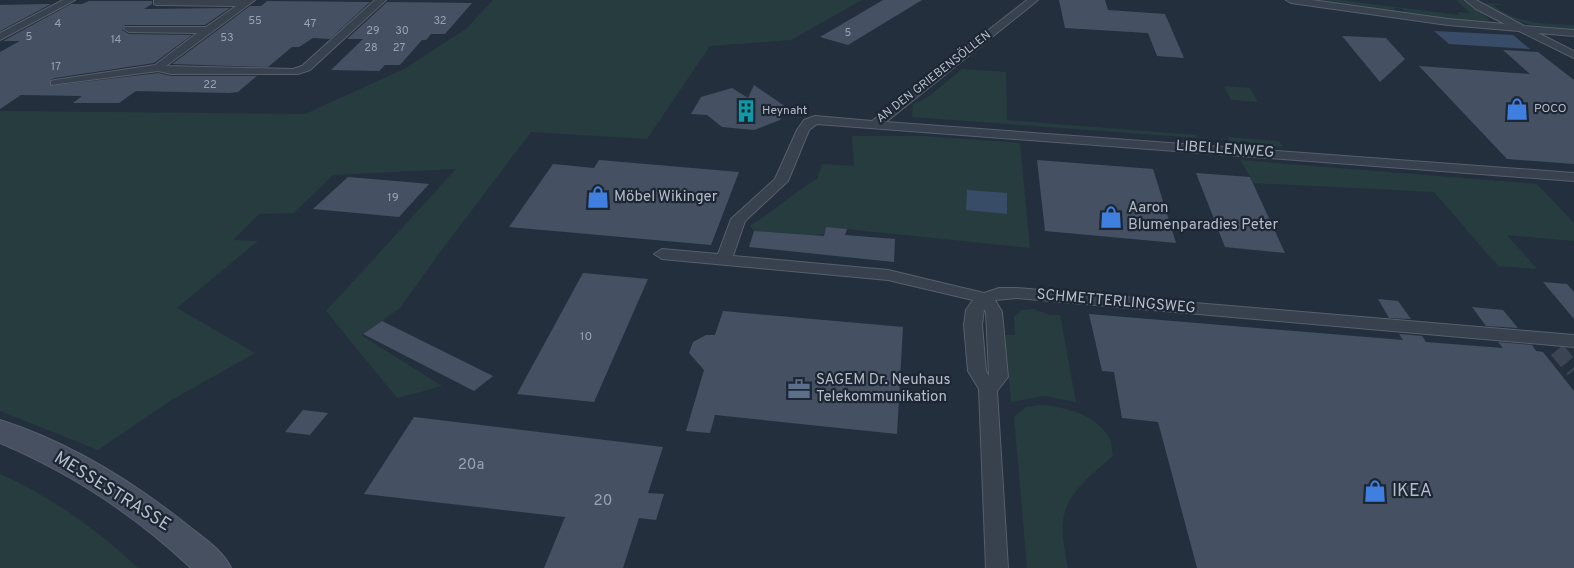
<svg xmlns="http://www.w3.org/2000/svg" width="1574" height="568" viewBox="0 0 1574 568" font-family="Overpass,sans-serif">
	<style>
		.green { fill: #263c3f }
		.water { fill: #394c67 }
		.building { fill: #455162 }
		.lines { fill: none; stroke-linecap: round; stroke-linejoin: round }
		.street-tunnel { stroke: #3a4453; stroke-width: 16; stroke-dasharray: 16 8; stroke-linecap: butt }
		.street-casing { stroke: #565f6c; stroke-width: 2 }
		.secondary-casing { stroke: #565f6c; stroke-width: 2 }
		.street { fill: #38414e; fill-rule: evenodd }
		.secondary { fill: #465061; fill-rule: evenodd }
		.labels { text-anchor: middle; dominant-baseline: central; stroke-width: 4.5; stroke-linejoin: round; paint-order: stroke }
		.far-number-label { font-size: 11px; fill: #98a1af }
		.far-street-label { font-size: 12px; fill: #b4bcc9; stroke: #1d2633 }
		.far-poi-label { font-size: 12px; fill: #b4bcc9; stroke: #1d2633; text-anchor: start }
		.number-label { font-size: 12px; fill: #98a1af }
		.street-label { font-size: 15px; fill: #b4bcc9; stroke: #1d2633 }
		.poi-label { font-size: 15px; fill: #b4bcc9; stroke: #1d2633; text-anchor: start }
		.near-number-label { font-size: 15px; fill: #98a1af }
		.near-poi-label { font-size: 18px; fill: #b4bcc9; stroke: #1d2633; text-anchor: start }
		.near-street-label { font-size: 18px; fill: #b4bcc9; stroke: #1d2633 }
	</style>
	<rect width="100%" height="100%" fill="#242f3e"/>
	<g class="green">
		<path d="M493 0H862L791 40 710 46 647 139 531 132 438 255 400 308 361 335 442 386 397 398 326 311 456 169 333 175 294 213 259 214 233 240 258 241 177 308 255 353 170 401 98 450 0 411V111L305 114 404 69 466 29Z"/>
		<path d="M1323 0H1340L1459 15 1458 12 1470 13 1456 0H1463L1490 20C1475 26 1423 14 1404 12L1403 9 1394 8 1395 11Z"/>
		<path d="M1484 3 1500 4 1502 5H1493C1516 24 1546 24 1574 25V30C1542 28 1510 24 1484 3Z"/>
		<path d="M962 69 1006 72 1007 120 1196 135 1197 138 912 117 913 104 928 97Z"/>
		<path d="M1224 86 1250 88 1258 102 1231 100Z"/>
		<path d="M852 136H924L1020 143 1030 248 826 227 824 234 813 235 754 231 750 226C774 211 793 193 817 179L822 164 854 166Z"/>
		<path d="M1228 137 1279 141 1283 147 1248 144 1247 141H1240V143L1225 142 1229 141Z"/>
		<path d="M1240 160 1537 184 1574 223V241L1507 235 1537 269 1498 266 1434 192 1254 183Z"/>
		<path d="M1033 309 1050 315H1060L1076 402 1044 396 1011 402 1005 335H1015L1014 317 1022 310Z"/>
		<path d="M1043 405C1067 408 1095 414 1109 437 1112 442 1112 450 1113 456 1092 475 1066 492 1063 522 1061 536 1066 554 1068 568H1027L1014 417 1026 407Z"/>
		<path d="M0 474C50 496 98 530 138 568H0Z"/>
	</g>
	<g class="water">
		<path d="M1434 31 1513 35 1530 49 1449 44Z"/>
		<path d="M967 190 1007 193V214L966 210Z"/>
	</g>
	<g class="building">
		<path d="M883 0H922L848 45 820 37Z"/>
		<path d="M1059 0H1105L1108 10 1165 14 1184 58 1157 56 1148 33 1065 28Z"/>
		<path d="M89 1H152V4L144 9 230 8 205 25H125L122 30 129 34 192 35 154 63 55 78 50 80V86L158 73 171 76H257L238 92 229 93 136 91 119 103H73L82 96 21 95 0 109V52L20 41H3L71 4H82Z"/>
		<path d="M267 1 370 2 330 39 313 38 299 47H292L268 67 172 64 250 6H261Z"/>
		<path d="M387 2 472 3 445 34H431L426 40H422L400 65H385L379 71 331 70 363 39H347Z"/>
		<path d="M46 4H51L0 31V5Z"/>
		<path d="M1342 36 1386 38 1405 59 1380 82Z"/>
		<path d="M1503 50 1538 52 1574 80V164L1507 159 1419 66 1530 74Z"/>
		<path d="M754 85 786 107 780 120 754 130 722 127 707 115 691 114 701 97 732 88 748 98Z"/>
		<path d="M599 160 681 167 739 172 711 245 509 227 553 164 594 168Z"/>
		<path d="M1037 160 1153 169 1176 243 1045 231Z"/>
		<path d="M1196 173 1250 177 1285 253 1225 247Z"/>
		<path d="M348 177 407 182 429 184 399 217 313 209Z"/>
		<path d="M826 227 847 229 845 235 895 239 894 262 749 247 754 231 824 236Z"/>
		<path d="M583 273 648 279 594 402 517 394Z"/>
		<path d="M1543 282 1567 284 1574 292V319Z"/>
		<path d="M1378 299 1398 301 1411 319 1389 318Z"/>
		<path d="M1472 307 1503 310 1518 328 1486 326Z"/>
		<path d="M723 311 903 327 897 434 715 415 710 433 686 431 704 370 689 353 693 342 706 335H715Z"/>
		<path d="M1089 314 1403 340 1399 334 1422 336 1426 342 1503 348 1498 342 1532 345 1536 351 1543 352 1574 391V568H1197L1158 422 1122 418 1114 372 1102 371Z"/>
		<path d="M382 321 493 376 474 391 363 334Z"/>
		<path d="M303 410 328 413 310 435 285 432Z"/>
		<path d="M414 417 663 447 648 493 664 494 656 520 639 518 623 568H544L565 517 364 494Z"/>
	</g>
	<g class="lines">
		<path class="street-tunnel" d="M1557 350 1574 370"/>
		<defs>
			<g id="street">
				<path d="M63 0H75L0 40V33Z"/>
				<path d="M154 0H255L166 66 293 69 302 66 375 0H386L310 70 298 74H171L158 71 51 85V81L55 80 155 65 197 33 129 32 124 29 125 27H206L236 6 157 5 154 4Z"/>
				<path d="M1027 0H1038L886 122 1574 173V181L817 124 809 130 788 181 745 221 733 256 888 270 984 293 999 288H1017L1574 335V347L1017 298 995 300 1002 312 1008 377 997 391 1008 568H986L979 389 968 371 964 325 966 310 973 300 888 280 662 259 654 254 662 249 718 254 731 219 775 179 797 130 804 120 815 116 872 121ZM984 309 986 312 989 376 986 371 982 325Z"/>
				<path d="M1286 0H1312L1448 19 1505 24 1476 9 1465 0H1476L1524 26 1574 30V36L1538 33 1574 51V58L1519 31 1448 25 1291 3Z"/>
			</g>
			<path id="secondary" d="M0 420C69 442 135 483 191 528 206 540 223 551 231 568H191C135 515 71 473 0 443Z"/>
		</defs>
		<use href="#street" class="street-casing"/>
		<use href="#secondary" class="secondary-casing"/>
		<use href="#street" class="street"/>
		<use href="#secondary" class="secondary"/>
	</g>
	<defs>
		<symbol id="shop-bare" viewBox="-9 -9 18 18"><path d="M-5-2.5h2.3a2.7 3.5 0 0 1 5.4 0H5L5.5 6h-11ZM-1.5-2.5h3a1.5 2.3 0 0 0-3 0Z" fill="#3f7fe0" stroke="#1d2633" stroke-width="2.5" paint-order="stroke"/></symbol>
		<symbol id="building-bare" viewBox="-9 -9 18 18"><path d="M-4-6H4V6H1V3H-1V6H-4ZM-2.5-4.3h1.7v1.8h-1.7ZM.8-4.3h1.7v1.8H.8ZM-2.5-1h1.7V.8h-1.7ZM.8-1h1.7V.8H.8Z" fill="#0f9aa8" stroke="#1d2633" stroke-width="2.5" paint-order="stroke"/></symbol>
		<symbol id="office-bare" viewBox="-9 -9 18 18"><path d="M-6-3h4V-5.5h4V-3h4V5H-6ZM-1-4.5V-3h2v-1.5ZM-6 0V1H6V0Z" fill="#5c6f8a" stroke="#1d2633" stroke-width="2.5" paint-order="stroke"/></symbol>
	</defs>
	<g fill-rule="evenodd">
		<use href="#shop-bare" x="1501" y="93" width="32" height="32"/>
		<use href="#building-bare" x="730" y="95" width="32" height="32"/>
		<use href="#shop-bare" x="582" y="181" width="32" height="32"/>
		<use href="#shop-bare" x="1095" y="201" width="32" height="32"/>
		<use href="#office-bare" x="783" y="373" width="32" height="32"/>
		<use href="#shop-bare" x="1359" y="475" width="32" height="32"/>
	</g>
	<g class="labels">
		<g class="far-number-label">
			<text x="255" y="21">55</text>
			<text x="440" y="21">32</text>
			<text x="58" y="24">4</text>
			<text x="310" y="24">47</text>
			<text x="373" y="31">29</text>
			<text x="402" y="31">30</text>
			<text x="848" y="33">5</text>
			<text x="29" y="37">5</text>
			<text x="227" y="38">53</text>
			<text x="116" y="40">14</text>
			<text x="371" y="48">28</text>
			<text x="399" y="48">27</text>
			<text x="56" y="67">17</text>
			<text x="210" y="85">22</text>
		</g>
		<g class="far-street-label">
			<text transform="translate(934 77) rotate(-38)">AN DEN GRIEBENSÖLLEN</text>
		</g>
		<g class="far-poi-label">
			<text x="1534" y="109">POCO</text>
			<text x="762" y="111">Heynaht</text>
		</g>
		<g class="number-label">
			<text x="393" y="198">19</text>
			<text x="586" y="337">10</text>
		</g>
		<g class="street-label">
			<text transform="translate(1225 150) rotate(4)">LIBELLENWEG</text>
			<text transform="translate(1116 302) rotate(5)">SCHMETTERLINGSWEG</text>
		</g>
		<g class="poi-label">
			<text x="614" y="197">Möbel Wikinger</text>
			<text x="1128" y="208">Aaron<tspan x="1128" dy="17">Blumenparadies Peter</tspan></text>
			<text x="816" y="380">SAGEM Dr. Neuhaus<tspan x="816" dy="17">Telekommunikation</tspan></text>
		</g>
		<g class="near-number-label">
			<text x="471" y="465">20a</text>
			<text x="603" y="501">20</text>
		</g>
		<g class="near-poi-label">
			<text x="1392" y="491">IKEA</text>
		</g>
		<g class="near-street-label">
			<text transform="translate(112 492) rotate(32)">MESSESTRASSE</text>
		</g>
	</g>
</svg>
